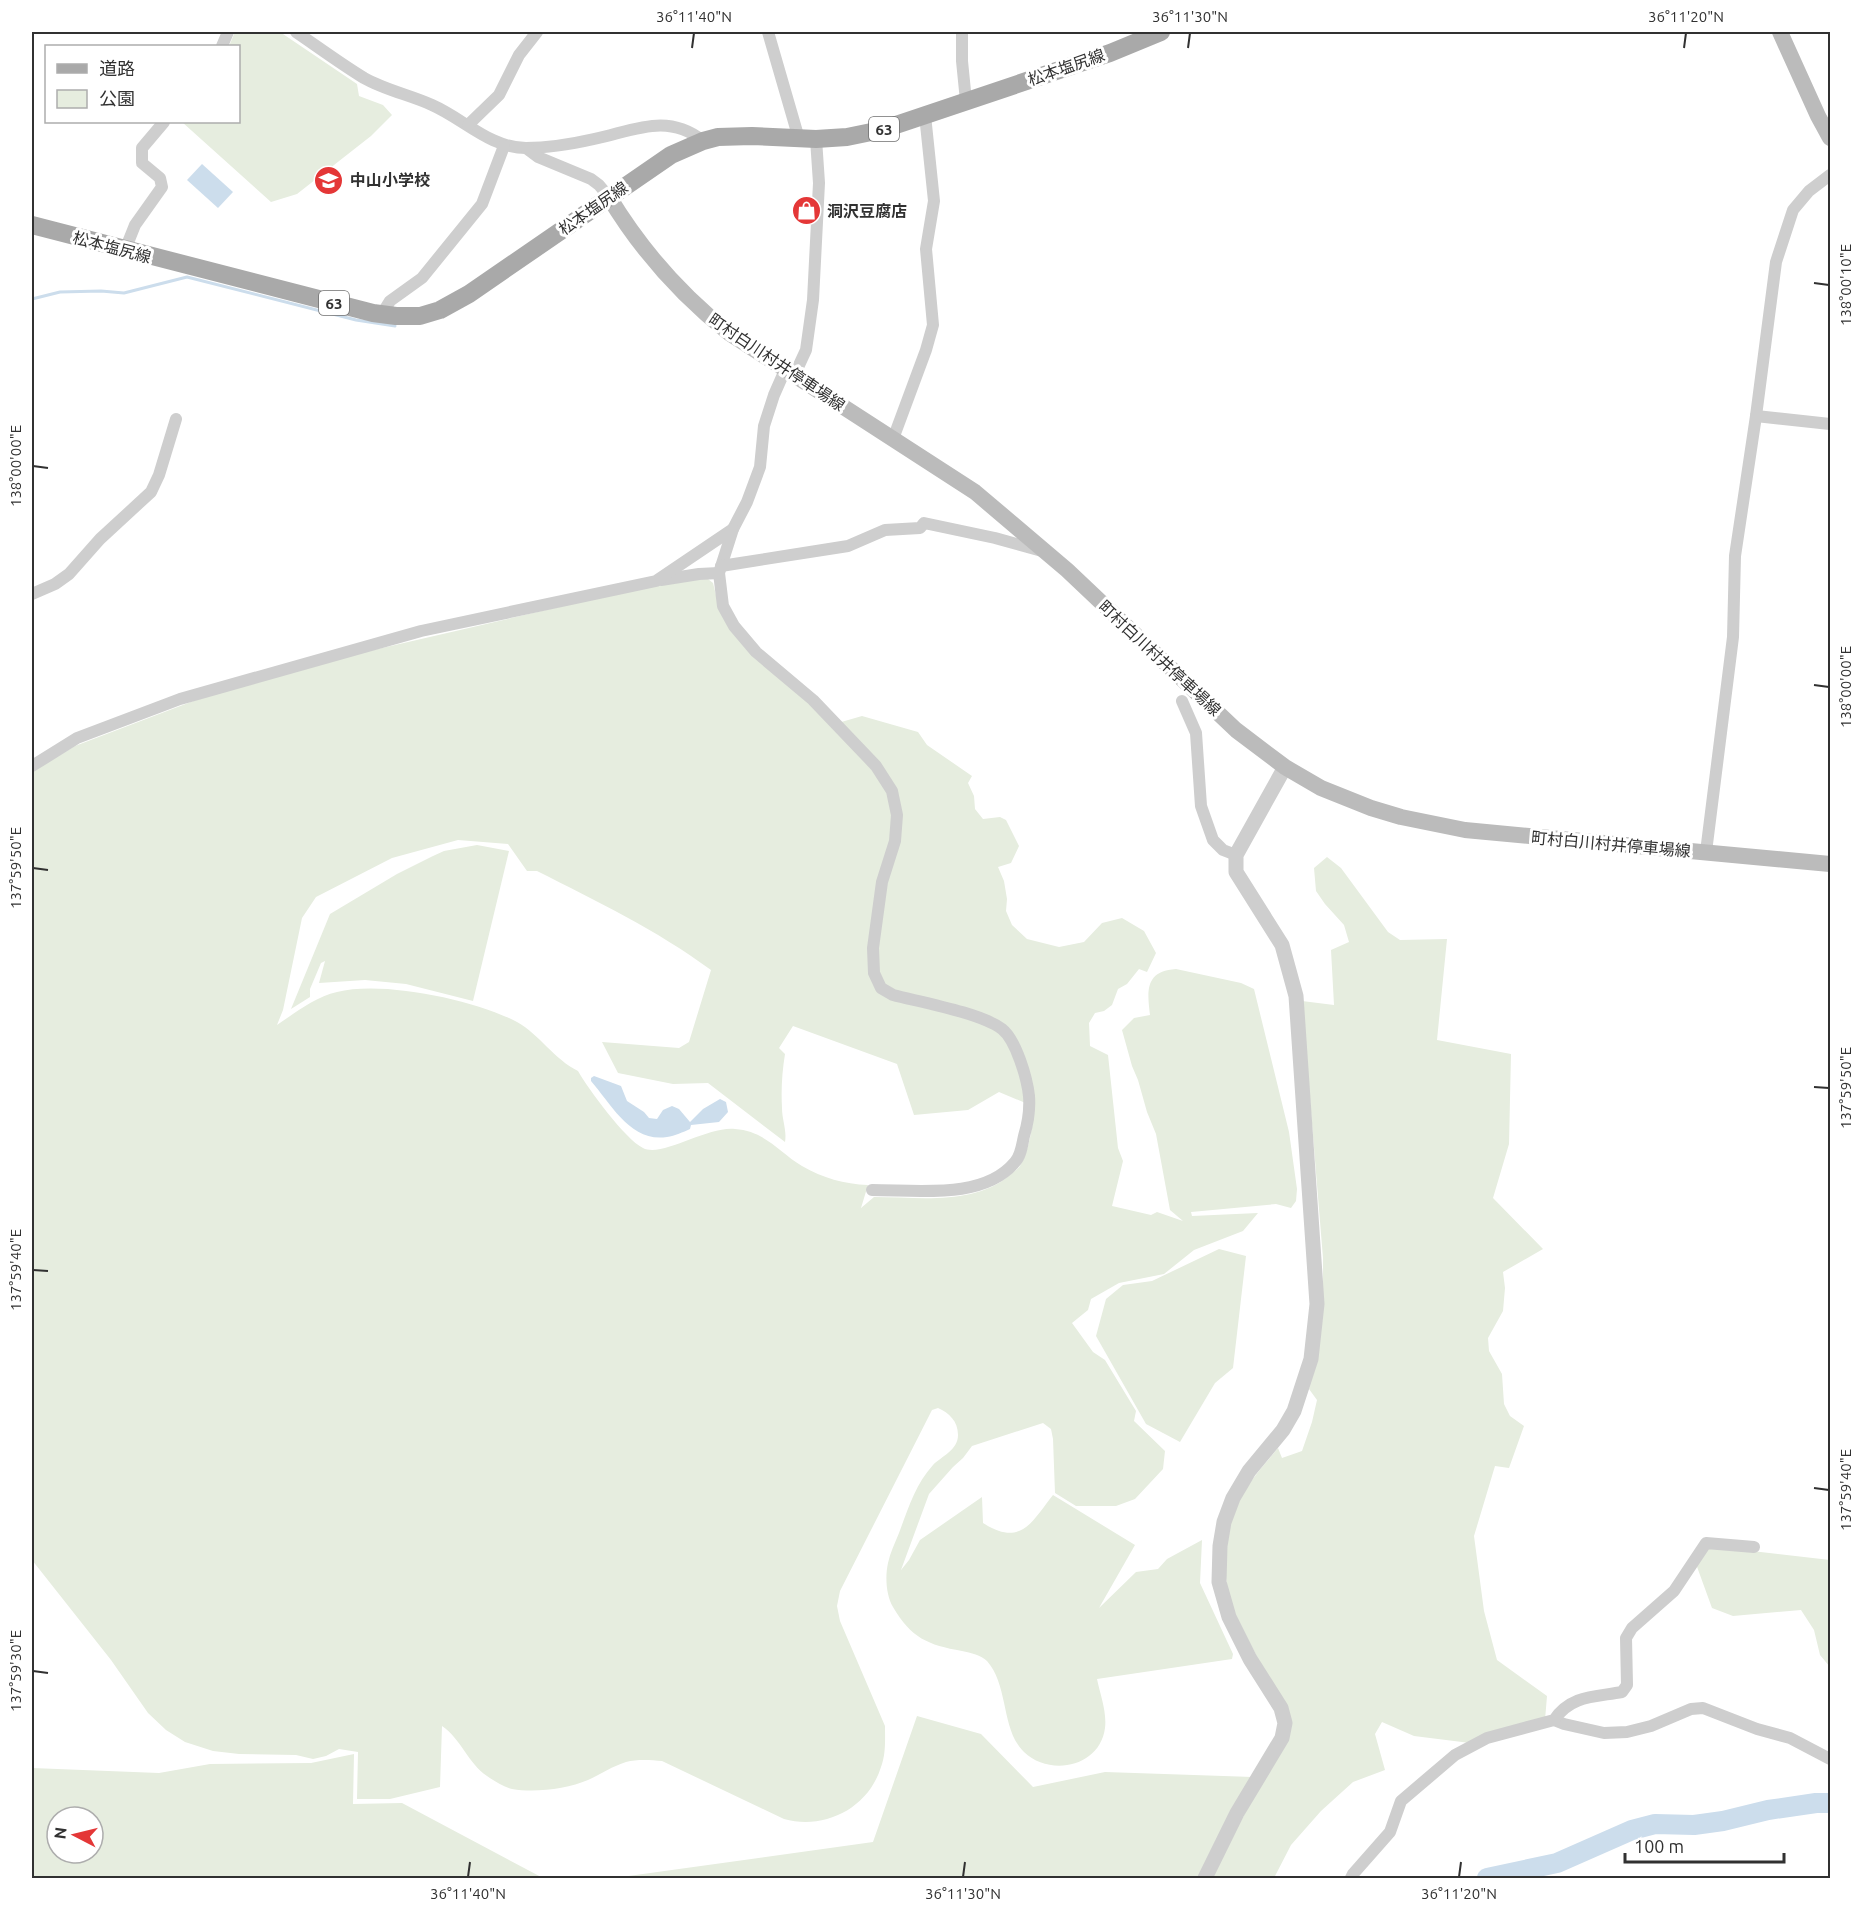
<svg xmlns="http://www.w3.org/2000/svg" width="1862" height="1910" viewBox="0 0 1862 1910" font-family="Ubuntu,'Noto Sans JP',sans-serif">
	<style>
		.green { fill: #e6eddf; fill-rule: evenodd }
		.water { fill: #ccddec }
		.lines { fill: none; stroke-linecap: round; stroke-linejoin: round }
		.stream { stroke: #ccddec; stroke-width: 3 }
		.river { stroke: #ccddec; stroke-width: 20 }
		.minor { stroke: #cecece; stroke-width: 12 }
		.tertiary { stroke: #cecece; stroke-width: 15 }
		.secondary { stroke: #bbb; stroke-width: 16 }
		.primary { stroke: #a9a9a9; stroke-width: 18 }
		.ticks { fill: none; stroke: #313131; stroke-width: 2 }
		.labels { text-anchor: middle; dominant-baseline: central; stroke-width: 6; stroke-linejoin: round; paint-order: stroke }
		.shield { fill: #fff; stroke: #6f6f6f; stroke-width: 1.5 }
		.shield-label { font-size: 15px; font-weight: bold; fill: #313131 }
		.street-label { font-size: 16px; fill: #313131; stroke: #fff }
		.poi-label { font-size: 16px; font-weight: bold; fill: #313131; stroke: #fff; text-anchor: start }
		.neatline { fill: none; stroke: #313131; stroke-width: 2 }
		.ticks-label { font-size: 15px; text-anchor: middle; fill: #313131 }
	</style>
	<rect width="100%" height="100%" fill="#fff"/>
	<g class="green">
		<path d="M235 32H280L357 84 359 96 383 105 392 115 371 136 297 194 271 202 182 122H238V46H229Z"/>
		<path d="M708 579 713 583 718 603 803 696 831 725 862 716 918 732 927 745 972 776 968 783 974 796 975 809 983 819 1000 817 1006 820 1019 846 1011 863 998 867 1004 881 1007 899 1006 911 1012 925 1027 939 1059 947 1084 942 1102 923 1122 918 1144 931 1156 953 1147 972 1139 969 1127 984 1118 989 1112 1005 1104 1011 1095 1013 1089 1023 1090 1046 1108 1055 1118 1148 1123 1161 1112 1206 1151 1215 1157 1212 1183 1221 1170 1210 1156 1134 1147 1112 1138 1080 1132 1066 1122 1030 1134 1018 1150 1015C1147 991 1145 971 1176 969L1241 983 1254 989 1289 1132 1297 1189 1296 1201 1291 1208 1276 1204 1191 1212 1192 1216 1258 1213 1243 1231 1194 1250 1164 1274 1119 1283 1091 1299 1088 1310 1072 1323 1093 1352 1105 1360 1136 1411 1134 1421 1165 1451 1163 1469 1135 1499 1116 1506H1076L1055 1493 1053 1439 1051 1429 1043 1423 972 1446 963 1458 953 1467 929 1494 901 1570 909 1560 920 1540 982 1497 983 1523C1021 1547 1031 1523 1053 1495L1135 1545 1099 1608 1136 1572 1158 1569 1167 1559 1202 1540 1200 1583 1233 1654 1232 1659 1097 1679C1100 1694 1107 1712 1105 1728 1100 1767 1050 1777 1024 1752 1001 1730 1009 1686 987 1661 981 1655 971 1653 962 1651 928 1645 911 1638 893 1607 886 1595 885 1577 888 1563 890 1553 895 1543 899 1533 908 1509 915 1485 933 1465 942 1456 958 1450 958 1435 958 1421 949 1413 938 1408L932 1410 840 1591 837 1606 840 1621 885 1726C885 1739 886 1754 881 1767 868 1809 824 1830 784 1819L662 1761C651 1760 637 1759 626 1762 613 1766 601 1774 588 1780 567 1789 535 1793 512 1789 504 1787 494 1781 487 1776 468 1763 461 1739 442 1726L440 1787 390 1799H357L358 1752 339 1749 326 1756 313 1759 296 1755 239 1754 213 1751 185 1742 166 1730 148 1713 111 1660 32 1560V772L75 746 196 700 343 657 650 586 687 580ZM458 840 508 844 527 871H537C596 901 657 930 711 970L689 1042 679 1048 602 1042 618 1073 673 1084 708 1083 785 1142C787 1130 782 1120 782 1108 781 1090 782 1072 785 1054L779 1048 793 1026 897 1064 914 1115 968 1110 999 1092 1035 1107C1032 1126 1030 1149 1020 1166 1018 1169 1013 1172 1010 1175 973 1206 919 1197 874 1197L861 1208 868 1185C844 1184 823 1178 802 1166 779 1152 765 1131 735 1129 707 1126 662 1158 643 1148 625 1139 589 1090 578 1071 554 1059 540 1035 517 1022 476 1000 382 980 337 992 315 997 295 1013 277 1025L283 1010 302 918 316 897 392 858Z"/>
		<path d="M477 845 509 851 473 1001 406 984 365 980 319 983 325 961 321 963 310 989V997L291 1009 330 914 397 874 433 856 444 851Z"/>
		<path d="M1327 857 1341 868 1388 932 1400 940 1447 939 1437 1040 1511 1054 1509 1144 1493 1198 1543 1249 1503 1272 1505 1288 1503 1311 1488 1338 1489 1351 1502 1374 1504 1404 1510 1416 1524 1426 1509 1468 1495 1466 1474 1536 1484 1611 1497 1660 1547 1696 1545 1720 1470 1743 1414 1736 1382 1722 1375 1734 1385 1770 1353 1782 1321 1811 1291 1845 1274 1878H1210L1289 1732C1282 1713 1275 1694 1267 1676 1243 1626 1219 1602 1227 1543 1229 1528 1233 1512 1240 1499 1250 1480 1265 1464 1278 1448L1282 1458 1302 1451 1312 1422 1317 1400 1309 1389 1323 1316V1258L1302 1001 1334 1005 1331 950 1349 942 1344 925 1325 904 1316 891 1314 868Z"/>
		<path d="M1219 1249 1246 1256 1233 1368 1215 1383 1180 1442 1146 1424 1096 1336 1106 1299 1123 1285 1152 1281Z"/>
		<path d="M1709 1546 1830 1560V1667L1820 1655 1814 1630 1801 1610 1733 1616 1712 1608 1696 1564Z"/>
		<path d="M917 1716 981 1734 1033 1787 1105 1772 1253 1777 1200 1878H614L873 1842Z"/>
		<path d="M354 1754 353 1804 402 1803 543 1878H32V1768L159 1773 210 1764 311 1763ZM57 1817H93V1853H57Z"/>
	</g>
	<g class="water">
		<path d="M202 164 233 192 218 208 187 180Z"/>
		<path d="M594 1076 621 1086 627 1101 644 1112 649 1118 657 1119 663 1110 672 1106 679 1109 690 1122 703 1109 720 1099 726 1102 728 1112 719 1122 691 1125 690 1129C683 1132 675 1136 667 1137 631 1143 611 1104 591 1081V1078Z"/>
	</g>
	<g class="lines">
		<path class="stream" d="M32 299 60 292 101 291 124 293 187 277 356 320 395 326"/>
		<path class="river" d="M1487 1878 1557 1863 1632 1830 1655 1824 1694 1825 1723 1821 1768 1810 1816 1803H1830"/>
		<g class="minor">
			<path d="M296 32C318 47 341 64 364 78 385 90 410 95 432 105 464 119 490 148 526 148 549 148 572 144 594 139 633 131 667 112 703 141"/>
			<path d="M768 32 799 139"/>
			<path d="M962 32V61L966 101"/>
			<path d="M222 46 228 32"/>
			<path d="M468 125 499 95 519 55 537 32"/>
			<path d="M526 148 538 157 591 179 599 185 609 197"/>
			<path d="M125 250 135 225 162 187 160 178 142 163V148L164 122"/>
			<path d="M382 314 390 301 422 278 482 204 504 146"/>
			<path d="M785 370 774 395 764 426 760 467 747 502 733 529 719 573 723 606 734 626 756 652 813 700 876 766 892 791 897 815 895 841 882 882 873 948 874 973 881 988 893 995C920 1002 981 1013 1002 1029 1016 1040 1027 1078 1029 1096 1030 1109 1028 1123 1024 1136 1022 1145 1021 1156 1015 1162 984 1200 917 1190 872 1190"/>
			<path d="M794 376 806 350 813 300 819 183 816 139"/>
			<path d="M1756 416 1830 424"/>
			<path d="M893 439 926 350 933 325 926 249 934 201 925 115"/>
			<path d="M721 566 848 546 885 530 920 528 924 523 995 538 1042 551"/>
			<path d="M661 580 699 574 719 573"/>
			<path d="M32 594 55 584 69 574 100 539 151 492 159 475 176 419"/>
			<path d="M1182 701 1196 733 1201 806 1213 840 1223 850 1236 855"/>
			<path d="M32 766 77 738 180 699 421 631 656 581 733 529"/>
			<path d="M1706 852 1733 637 1735 556 1756 416 1776 262 1793 210 1809 191 1830 175"/>
			<path d="M1554 1720 1564 1724 1604 1733 1627 1732 1651 1726 1691 1709 1703 1708 1757 1729 1790 1738 1830 1759"/>
			<path d="M1351 1878 1353 1874 1390 1832 1401 1801 1455 1755 1487 1738 1554 1720C1571 1695 1595 1697 1622 1692L1627 1685 1626 1638 1632 1628 1674 1591 1706 1543 1754 1547"/>
		</g>
		<path class="tertiary" d="M1205 1878 1237 1813 1282 1738 1285 1723 1281 1708 1250 1659 1229 1617 1219 1582 1220 1546 1224 1522 1233 1498 1249 1471 1283 1430 1294 1411 1311 1359 1317 1304 1296 996 1282 945 1236 872V855L1285 767"/>
		<g class="secondary">
			<path d="M1780 32 1818 116 1830 138"/>
			<path d="M609 197C641 250 681 295 729 333L975 492 1067 570 1236 730 1285 767 1321 788 1371 808 1401 817 1465 830 1830 864"/>
		</g>
		<path class="primary" d="M32 225 373 313 396 316H420L440 310 469 294 671 155 703 141 718 137 752 136 816 139 847 137 881 130 1110 53 1161 32"/>
	</g>
	<path class="ticks" d="M692 48 694 33M1188 48 1190 33M1684 48 1686 33M1814 283 1829 285M33 466 48 468M1814 685 1829 687M33 868 48 870M1814 1087 1829 1088M33 1270 48 1271M1814 1488 1829 1490M33 1671 48 1673M468 1877 470 1862M963 1877 965 1862M1459 1877 1461 1862"/>
	<defs>
		<symbol id="school-disc" viewBox="-11 -11 22 22"><circle r="9.5" fill="#e43737" stroke="#fff"/><path d="M0-5L7-2L0 1L-7-2ZM-4 1L0 2.5L4 1V4Q0 6-4 4Z" fill="#fff"/></symbol>
		<symbol id="shop-disc" viewBox="-11 -11 22 22"><circle r="9.5" fill="#e43737" stroke="#fff"/><path d="M-5-2.5h2.3a2.7 3.5 0 0 1 5.4 0H5L5.5 6h-11ZM-1.5-2.5h3a1.5 2.3 0 0 0-3 0Z" fill="#fff"/></symbol>
	</defs>
	<g fill-rule="evenodd">
		<use href="#school-disc" x="312" y="164" width="33" height="33"/>
		<use href="#shop-disc" x="790" y="194" width="33" height="33"/>
	</g>
	<g class="labels">
		<g class="shield">
			<rect x="869" y="117" width="30" height="24" rx="4.5"/>
			<rect x="319" y="291" width="30" height="24" rx="4.5"/>
		</g>
		<g class="shield-label">
			<text x="884" y="129">63</text>
			<text x="334" y="303">63</text>
		</g>
		<g class="street-label">
			<text transform="translate(1066 67) rotate(-19)">松本塩尻線</text>
			<text transform="translate(593 208) rotate(-35)">松本塩尻線</text>
			<text transform="translate(112 247) rotate(15)">松本塩尻線</text>
			<text transform="translate(777 362) rotate(34)">町村白川村井停車場線</text>
			<text transform="translate(1160 658) rotate(43)">町村白川村井停車場線</text>
			<text transform="translate(1611 844) rotate(5)">町村白川村井停車場線</text>
		</g>
		<g class="poi-label">
			<text x="350" y="180">中山小学校</text>
			<text x="827" y="211">洞沢豆腐店</text>
		</g>
	</g>
	<rect width="1862" height="1910" fill="none" stroke="#ffffff" stroke-width="66"/>
	<rect x="45" y="45" width="195" height="78" fill="#ffffff" stroke="#adadad" stroke-width="1.5"/>
	<rect x="57" y="64" width="30" height="9" fill="#a9a9a9" stroke="#adadad" stroke-width="1.5"/>
	<text x="99" y="75" font-size="18" fill="#313131">道路</text>
	<rect x="57" y="90" width="30" height="18" fill="#e6eddf" stroke="#adadad" stroke-width="1.5"/>
	<text x="99" y="105" font-size="18" fill="#313131">公園</text>
	<g transform="translate(75 1835) rotate(277)"><circle r="28" fill="#ffffff" stroke="#adadad" stroke-width="1.5"/>
	<path d="M0-4.5L10 22L0 15L-10 22Z" fill="#e43737"/>
	<text y="-9" font-size="16" font-weight="bold" text-anchor="middle" fill="#313131">N</text>
	</g>
	<path d="M1625 1853v9h159v-9" fill="none" stroke="#313131" stroke-width="3"/>
	<text x="1634" y="1853" font-size="18" fill="#313131" stroke="#ffffff" stroke-width="4.5" paint-order="stroke">100 m</text>
	<rect x="33" y="33" width="1796" height="1844" class="neatline"/>
	<g class="ticks-label">
		<text x="694" y="22">36°11'40"N</text>
		<text x="1190" y="22">36°11'30"N</text>
		<text x="1686" y="22">36°11'20"N</text>
		<text transform="translate(1846 285) rotate(-90)" y="5">138°00'10"E</text>
		<text transform="translate(16 466) rotate(-90)" y="5">138°00'00"E</text>
		<text transform="translate(1846 687) rotate(-90)" y="5">138°00'00"E</text>
		<text transform="translate(16 868) rotate(-90)" y="5">137°59'50"E</text>
		<text transform="translate(1846 1088) rotate(-90)" y="5">137°59'50"E</text>
		<text transform="translate(16 1270) rotate(-90)" y="5">137°59'40"E</text>
		<text transform="translate(1846 1490) rotate(-90)" y="5">137°59'40"E</text>
		<text transform="translate(16 1671) rotate(-90)" y="5">137°59'30"E</text>
		<text x="468" y="1899">36°11'40"N</text>
		<text x="963" y="1899">36°11'30"N</text>
		<text x="1459" y="1899">36°11'20"N</text>
	</g>
</svg>
